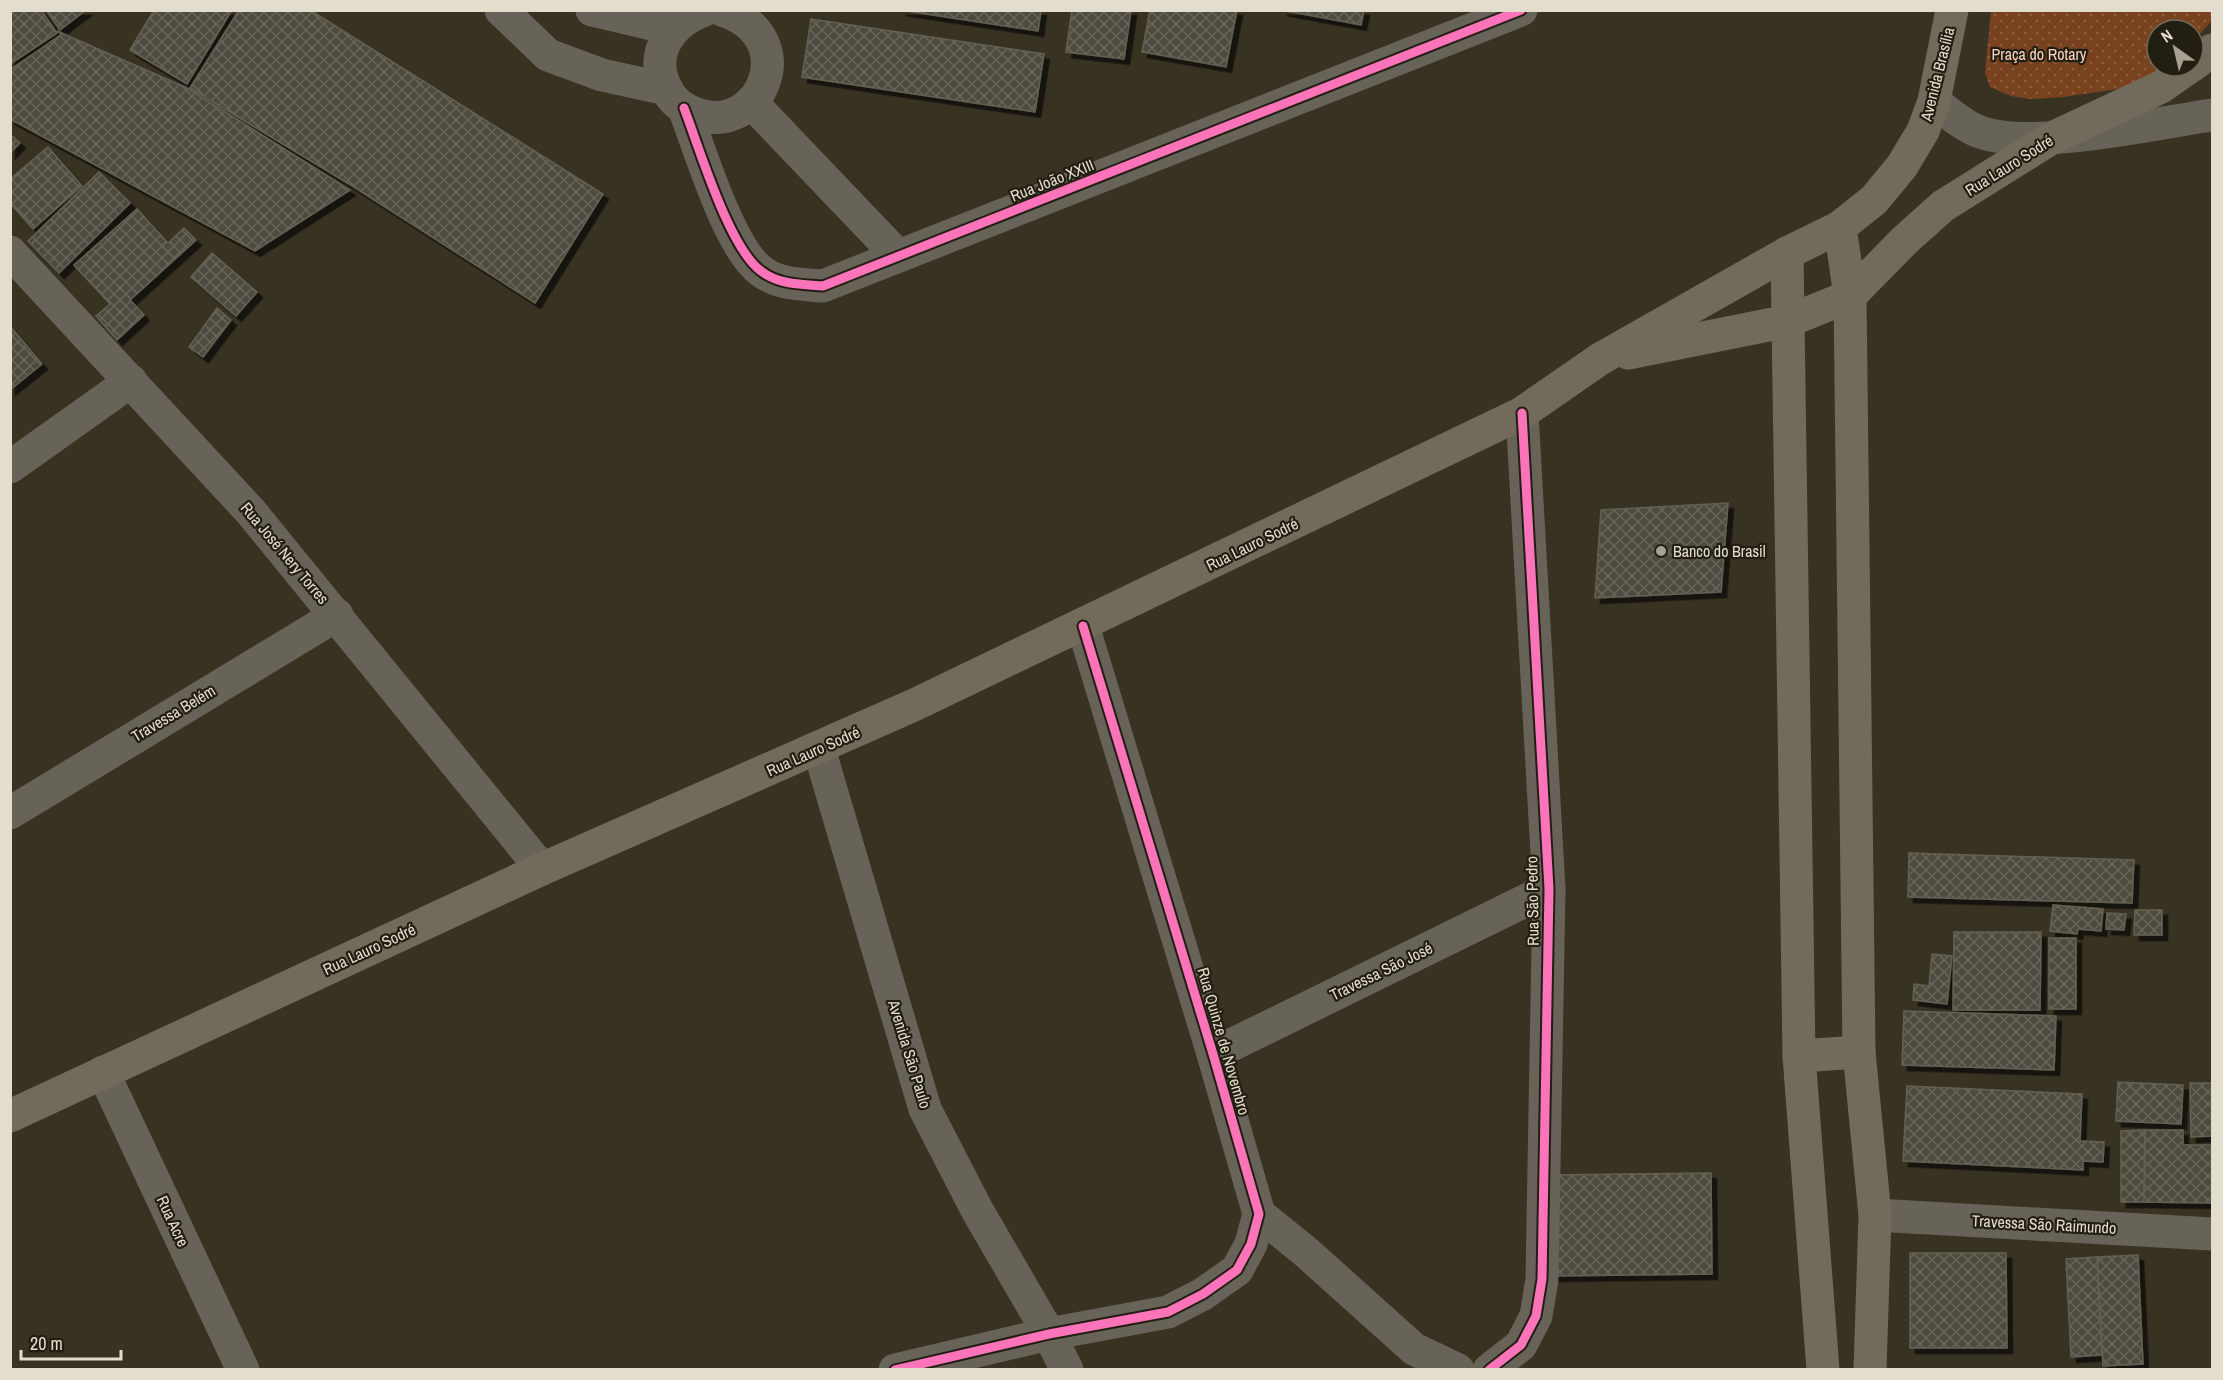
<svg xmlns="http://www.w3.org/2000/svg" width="2223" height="1380" viewBox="0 0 2223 1380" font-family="'Archivo Narrow',sans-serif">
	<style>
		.park { fill: url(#park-dots) }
		.building { fill: url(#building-cross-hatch); stroke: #636153; stroke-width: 1.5; filter: url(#shadow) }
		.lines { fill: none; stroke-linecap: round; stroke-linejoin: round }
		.minor { stroke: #686358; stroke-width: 33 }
		.major { stroke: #726a5a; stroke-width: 33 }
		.cycleway-casing { stroke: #231e12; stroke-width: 13 }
		.cycleway { stroke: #fb73b8; stroke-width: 9 }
		.poi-dot { fill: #a7a191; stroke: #231e12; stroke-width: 2 }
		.labels { text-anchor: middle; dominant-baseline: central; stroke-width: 4.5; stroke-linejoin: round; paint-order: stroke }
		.park-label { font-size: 16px; fill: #fad4bf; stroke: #231e12 }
		.street-label { font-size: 16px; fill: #e3ddcd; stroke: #231e12 }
		.poi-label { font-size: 16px; fill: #e3ddcd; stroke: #231e12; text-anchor: start }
	</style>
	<defs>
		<pattern id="park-dots" width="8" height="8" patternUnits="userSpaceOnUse" patternTransform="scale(1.5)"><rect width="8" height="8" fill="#79421f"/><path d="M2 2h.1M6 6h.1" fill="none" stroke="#8c5d3e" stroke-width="1.8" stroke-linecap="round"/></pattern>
		<pattern id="building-cross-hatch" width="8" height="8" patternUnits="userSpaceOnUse" patternTransform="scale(1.5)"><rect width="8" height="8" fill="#4e4c3f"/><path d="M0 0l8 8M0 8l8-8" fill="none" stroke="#67655a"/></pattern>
		<filter id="shadow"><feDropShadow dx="5.5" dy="5.5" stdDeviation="0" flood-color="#0009"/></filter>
	</defs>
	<rect width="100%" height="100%" fill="#383222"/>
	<path class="park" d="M1991 11H2212V20L2193 42V30H2157V66H2172L2138 86 2064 97 2030 99 2011 96 1990 87 1985 72Z"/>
	<g class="building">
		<path d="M10 10H41L57 33 10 64Z"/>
		<path d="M46 10H86L60 30Z"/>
		<path d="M154 10H232L187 84 130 50Z"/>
		<path d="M239 10H310L603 194 535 303 354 187 190 88Z"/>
		<path d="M900 10H1041L1038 31Z"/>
		<path d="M1072 10H1131L1124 59 1066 52Z"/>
		<path d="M1150 10H1237L1226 67 1142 52Z"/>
		<path d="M1281 10H1364L1361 25Z"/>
		<path d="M811 19 1044 54 1035 112 802 77Z"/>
		<path d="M57 31 187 88 350 190 255 251 10 119V70L62 34Z"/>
		<path d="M10 134 20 143 10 153Z"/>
		<path d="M48 147 82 186 33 229 10 203V179Z"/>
		<path d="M99 172 130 203 59 273 28 241Z"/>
		<path d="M137 209 168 243 184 228 196 240 130 300 144 315 117 340 96 316 110 304 74 265Z"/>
		<path d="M212 253 257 292 236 316 191 277Z"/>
		<path d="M217 308 231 320 203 357 189 347Z"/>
		<path d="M10 326 42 364 10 390Z"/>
		<path d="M1728 503 1721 592 1595 598 1601 510Z"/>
		<path d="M1909 853 2134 860 2132 903 1908 897Z"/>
		<path d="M2053 905 2103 909 2101 931 2078 929 2077 934 2050 931Z"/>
		<path d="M2135 910H2162V935H2134Z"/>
		<path d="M2107 913 2126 914 2124 930 2106 929Z"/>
		<path d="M1954 932H2041L2040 1010H1953Z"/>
		<rect x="2049" y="938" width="27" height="71"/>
		<path d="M1932 954 1952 956 1947 1004 1913 1000 1914 984 1929 986Z"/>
		<path d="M1904 1011 2056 1016 2054 1070 1902 1065Z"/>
		<path d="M2118 1082 2183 1085 2181 1124 2116 1121Z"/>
		<path d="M2190 1083H2212V1136L2191 1137Z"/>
		<path d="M1907 1086 2082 1094 2080 1141 2104 1142 2103 1162 2083 1161V1170L1903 1161Z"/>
		<path d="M2145 1130 2144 1202H2121V1131Z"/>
		<path d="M2145 1130H2183V1145H2212V1203L2144 1202Z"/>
		<path d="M1711 1173 1712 1274 1548 1276 1547 1175Z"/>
		<path d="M1910 1253H2006L2007 1348H1910Z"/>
		<path d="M2138 1255 2143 1364 2103 1366 2097 1257Z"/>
		<path d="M2097 1257 2102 1355 2071 1357 2066 1259Z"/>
	</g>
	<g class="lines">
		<g class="minor">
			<path d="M501 10 548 55 602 75 666 89"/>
			<path d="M592 10 673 29"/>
			<path d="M705 10C672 21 648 53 666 88 672 101 684 110 696 114 762 137 804 36 722 10"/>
			<path d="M1934 101C1947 112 1960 123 1975 130 2024 153 2156 123 2212 115"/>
			<path d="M751 102 898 256"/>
			<path d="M684 108C699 147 729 248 761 271 779 285 801 284 823 286L1521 10"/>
			<path d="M10 252 251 512 542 869"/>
			<path d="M10 467 131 381"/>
			<path d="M819 749 925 1109 977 1210 1049 1334 1067 1370"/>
			<path d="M10 813 337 615"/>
			<path d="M1213 1054 1549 889"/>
			<path d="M103 1072 243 1370"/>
			<path d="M1259 1214 1306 1252 1414 1349 1458 1370"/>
			<path d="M1875 1215 2212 1234"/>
			<path d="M895 1370 1049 1334 1168 1312 1203 1294 1237 1270 1251 1244 1259 1214 1213 1054 1083 626"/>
			<path d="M1489 1370 1521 1345 1536 1316 1542 1279 1549 889 1522 413"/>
		</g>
		<g class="major">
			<path d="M2193 65 2212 50"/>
			<path d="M1840 227 1850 296 1859 1052 1875 1215 1870 1370"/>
			<path d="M1787 253 1799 1056 1823 1370"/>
			<path d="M1628 353 1788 321 1850 296 1905 240 1943 206 2050 139 2161 87 2191 66"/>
			<path d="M1799 1056 1859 1052"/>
			<path d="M10 1116 542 869 914 705 1522 413 1600 359 1787 253 1840 227 1874 200 1902 166 1923 131 1934 101 1952 10"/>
		</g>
		<defs>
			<g id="cycleway">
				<path d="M684 108C699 147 729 248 761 271 779 285 801 284 823 286L1521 10"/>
				<path d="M895 1370 1049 1334 1168 1312 1203 1294 1237 1270 1251 1244 1259 1214 1213 1054 1083 626"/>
				<path d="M1489 1370 1521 1345 1536 1316 1542 1279 1549 889 1522 413"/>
			</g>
		</defs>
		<use href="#cycleway" class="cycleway-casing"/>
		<use href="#cycleway" class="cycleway"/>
	</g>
	<circle class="poi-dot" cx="1661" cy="551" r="6"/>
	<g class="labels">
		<g class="park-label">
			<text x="2039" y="54">Praça do Rotary</text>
		</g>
		<g class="street-label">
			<text transform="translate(1937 74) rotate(-76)">Avenida Brasília</text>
			<text transform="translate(2009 165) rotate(-32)">Rua Lauro Sodré</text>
			<text transform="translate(1052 180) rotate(-22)">Rua João XXIII</text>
			<text transform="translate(1252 544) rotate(-26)">Rua Lauro Sodré</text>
			<text transform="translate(285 553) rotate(50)">Rua José Nery Torres</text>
			<text transform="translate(173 713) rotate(-31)">Travessa Belém</text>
			<text transform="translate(813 751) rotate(-24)">Rua Lauro Sodré</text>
			<text transform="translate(1532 901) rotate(-91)">Rua São Pedro</text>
			<text transform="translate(369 949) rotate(-25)">Rua Lauro Sodré</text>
			<text transform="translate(1381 971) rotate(-26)">Travessa São José</text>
			<text transform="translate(1224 1041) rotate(74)">Rua Quinze de Novembro</text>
			<text transform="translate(910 1054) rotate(73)">Avenida São Paulo</text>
			<text transform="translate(173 1221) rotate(65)">Rua Acre</text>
			<text transform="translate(2044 1224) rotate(3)">Travessa São Raimundo</text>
		</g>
		<g class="poi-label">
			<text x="1673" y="551">Banco do Brasil</text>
		</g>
	</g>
	<rect width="2223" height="1380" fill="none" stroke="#e3ddcd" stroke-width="24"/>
	<g transform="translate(2175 48) rotate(326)"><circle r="28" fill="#231e12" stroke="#706a5d" stroke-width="1.5"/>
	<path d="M0-4.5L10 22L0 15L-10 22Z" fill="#a7a191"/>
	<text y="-9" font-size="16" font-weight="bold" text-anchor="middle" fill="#e3ddcd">N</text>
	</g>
	<path d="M21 1350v9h100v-9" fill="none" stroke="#e3ddcd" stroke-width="3"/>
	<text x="30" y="1350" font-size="18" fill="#e3ddcd" stroke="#231e12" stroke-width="4.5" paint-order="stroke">20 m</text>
</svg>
